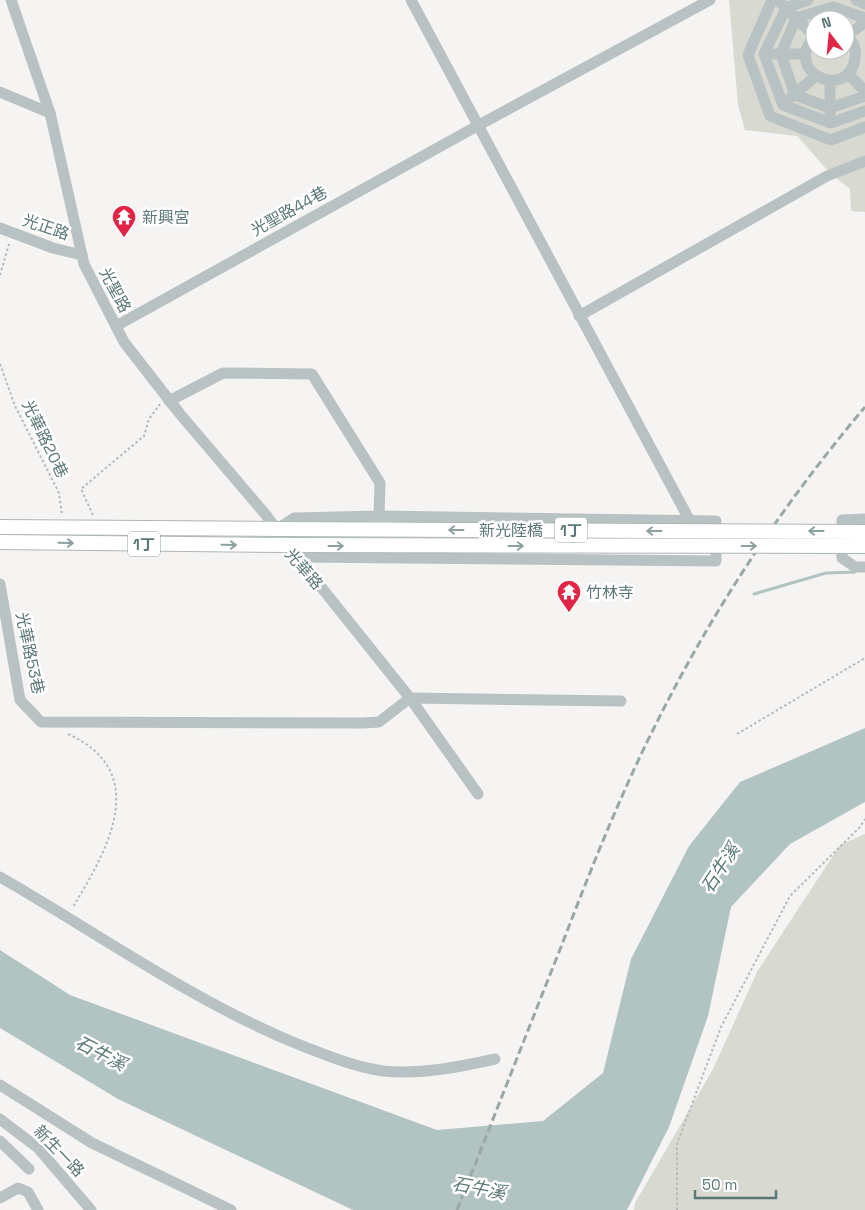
<svg xmlns="http://www.w3.org/2000/svg" width="865" height="1210" viewBox="0 0 865 1210" font-family="'Space Grotesk','Noto Sans TC',sans-serif">
	<style>
		.green { fill: #d8dad1; fill-rule: evenodd }
		.water { fill: #b2c4c2 }
		.lines { fill: none; stroke-linecap: round; stroke-linejoin: round }
		.stream { stroke: #b2c4c2; stroke-width: 3 }
		.major-casing { stroke: #adb6b6; stroke-width: 16 }
		.path { stroke: #b4baba; stroke-width: 2; stroke-dasharray: 2.5 2.5; stroke-linecap: butt }
		.minor { stroke: #b9c2c2; stroke-width: 11 }
		.major { stroke: #fff; stroke-width: 14 }
		.rail { stroke: #99a7a7; stroke-width: 3; stroke-dasharray: 8 4; stroke-linecap: butt }
		.major-bridge-casing { stroke: #adb6b6; stroke-width: 16; stroke-linecap: butt }
		.major-bridge { stroke: #fff; stroke-width: 14 }
		.oneway { stroke: #8da0a0 }
		.labels { text-anchor: middle; dominant-baseline: central; stroke-width: 5; stroke-linejoin: round; paint-order: stroke }
		.shield { fill: #fff; stroke: #8da0a0; stroke-width: 1 }
		.shield-label { font-size: 15px; font-weight: bold; fill: #5c7777 }
		.street-label { font-size: 16px; fill: #5c7777; stroke: #fff }
		.poi-label { font-size: 16px; fill: #5c7777; stroke: #fff; text-anchor: start }
		.water-label { font-size: 18px; font-style: italic; fill: #5b7874; stroke: #fff }
	</style>
	<rect width="100%" height="100%" fill="#f5f4f2"/>
	<g class="green">
		<path d="M729 0H865V212L851 211 850 189 830 173 797 136 745 130 738 105ZM815 20H845V50H815Z"/>
		<path d="M865 834V1210H634L635 1203 713 1069 757 972 840 845Z"/>
	</g>
	<path class="water" d="M865 728V802L790 844 731 907 708 1016 669 1127 627 1210H353L118 1099 0 1028V950L70 995 437 1130 543 1121 603 1073 631 959 689 846 740 782Z"/>
	<g class="lines">
		<path class="stream" d="M754 594 826 573 855 572"/>
		<defs>
			<g id="major">
				<path d="M0 527 277 529"/>
				<path d="M0 542 287 545"/>
			</g>
		</defs>
		<use href="#major" class="major-casing"/>
		<g class="path">
			<path d="M0 275 9 244"/>
			<path d="M0 364 15 406 59 493 62 515"/>
			<path d="M93 515 81 489 144 436 149 419 160 404"/>
			<path d="M68 734C152 772 108 849 73 907"/>
			<path d="M737 734 865 658"/>
			<path d="M677 1210V1144L721 1027 790 896 860 827 865 819"/>
		</g>
		<g class="minor">
			<path d="M11 0 50 113 84 264 124 342 180 414 266 515 297 557 410 698 478 794"/>
			<path d="M411 0 690 521"/>
			<path d="M772 0 748 55 770 116 831 140 865 127"/>
			<path d="M778 0 814 36"/>
			<path d="M808 0 786 8 764 54 783 105 831 123 865 111"/>
			<path d="M856 0 865 4"/>
			<path d="M865 18 833 7 796 18 781 54 795 95 830 108 865 96"/>
			<path d="M815 36C781 72 848 102 855 59 857 49 853 41 845 35"/>
			<path d="M847 36 865 22"/>
			<path d="M775 54H805"/>
			<path d="M848 74 865 91"/>
			<path d="M830 81V113"/>
			<path d="M0 92 50 113"/>
			<path d="M790 98 816 76"/>
			<path d="M0 228 53 248 82 255"/>
			<path d="M579 316 827 176 865 161"/>
			<path d="M116 326 479 125 710 0"/>
			<path d="M169 401 223 373 312 374 380 483 379 516 294 518 277 529"/>
			<path d="M865 519 842 520V558L855 567H865"/>
			<path d="M297 557 716 561V521L379 516"/>
			<path d="M0 584 20 700 41 722 363 723 379 722 410 698 621 701"/>
			<path d="M0 877C99 934 194 1002 300 1045 326 1055 354 1067 383 1071 421 1075 458 1067 495 1059"/>
			<path d="M0 1085 92 1143 231 1210"/>
			<path d="M0 1119 38 1148 91 1210"/>
			<path d="M0 1141 29 1169"/>
			<path d="M0 1198 18 1188 28 1192 38 1210"/>
		</g>
		<use href="#major" class="major"/>
		<path class="rail" d="M457 1210C492 1122 526 1035 561 947 589 874 618 800 653 730 710 614 782 505 865 407"/>
		<defs>
			<g id="major-bridge">
				<path d="M277 529 865 532"/>
				<path d="M287 545 865 546"/>
			</g>
		</defs>
		<use href="#major-bridge" class="major-bridge-casing"/>
		<use href="#major-bridge" class="major-bridge"/>
	</g>
	<defs><path id="oneway-shaft" d="M-6 0H5M1.5-3L5.5 0L1.5 3" fill="none" stroke-width="1.6" stroke-linecap="round" stroke-linejoin="round" transform="scale(1.25)"/></defs>
	<g class="oneway">
		<use href="#oneway-shaft" transform="translate(456 530) rotate(-180)"/>
		<use href="#oneway-shaft" transform="translate(654 531) rotate(-180)"/>
		<use href="#oneway-shaft" transform="translate(816 531) rotate(-180)"/>
		<use href="#oneway-shaft" transform="translate(66 543) rotate(1)"/>
		<use href="#oneway-shaft" transform="translate(229 545) rotate(1)"/>
		<use href="#oneway-shaft" transform="translate(336 546)"/>
		<use href="#oneway-shaft" transform="translate(516 546)"/>
		<use href="#oneway-shaft" transform="translate(749 546)"/>
	</g>
	<defs>
		<symbol id="temple-pin" viewBox="-11 -11 22 30"><path d="M0 17L-7.5 6A9.5 9.5 0 1 1 7.5 6Z" fill="#e12547" stroke="#fff"/><path d="M0-6L5-2H3V0L6.5 2.5H4V6H1.5V3h-3V6H-4V2.5H-6.5L-3 0V-2H-5Z" fill="#fff"/></symbol>
	</defs>
	<g fill-rule="evenodd">
		<use href="#temple-pin" x="110" y="203" width="28" height="38"/>
		<use href="#temple-pin" x="555" y="578" width="28" height="38"/>
	</g>
	<g class="labels">
		<g class="shield">
			<rect x="555" y="517.5" width="32" height="25" rx="4"/>
			<rect x="128" y="531.5" width="32" height="25" rx="4"/>
		</g>
		<g class="shield-label">
			<text x="571" y="530">1丁</text>
			<text x="144" y="544">1丁</text>
		</g>
		<g class="street-label">
			<text transform="translate(289 211) rotate(-29)">光聖路44巷</text>
			<text transform="translate(46 227) rotate(19)">光正路</text>
			<text transform="translate(115 290) rotate(62)">光聖路</text>
			<text transform="translate(45 439) rotate(64)">光華路20巷</text>
			<text x="511" y="530">新光陸橋</text>
			<text transform="translate(304 569) rotate(49)">光華路</text>
			<text transform="translate(30 653) rotate(78)">光華路53巷</text>
			<text transform="translate(59 1151) rotate(46)">新生一路</text>
		</g>
		<g class="poi-label">
			<text x="142" y="217">新興宮</text>
			<text x="586" y="592">竹林寺</text>
		</g>
		<g class="water-label">
			<text transform="translate(720 868) rotate(-57)">石牛溪</text>
			<text transform="translate(101 1053) rotate(27)">石牛溪</text>
			<text transform="translate(479 1188) rotate(11)">石牛溪</text>
		</g>
	</g>
	<g transform="translate(830 35) rotate(344)"><circle r="24" fill="#ffffff" stroke="#bec9c9"/>
	<path d="M0-4L9 19L0 12L-9 19Z" fill="#e12547"/>
	<text y="-8" font-size="14" font-weight="bold" text-anchor="middle" fill="#5c7777">N</text>
	</g>
	<path d="M695 1190v8h81v-8" fill="none" stroke="#5c7777" stroke-width="2.5"/>
	<text x="702" y="1190" font-size="15" fill="#5c7777" stroke="#ffffff" stroke-width="4" paint-order="stroke">50 m</text>
</svg>
